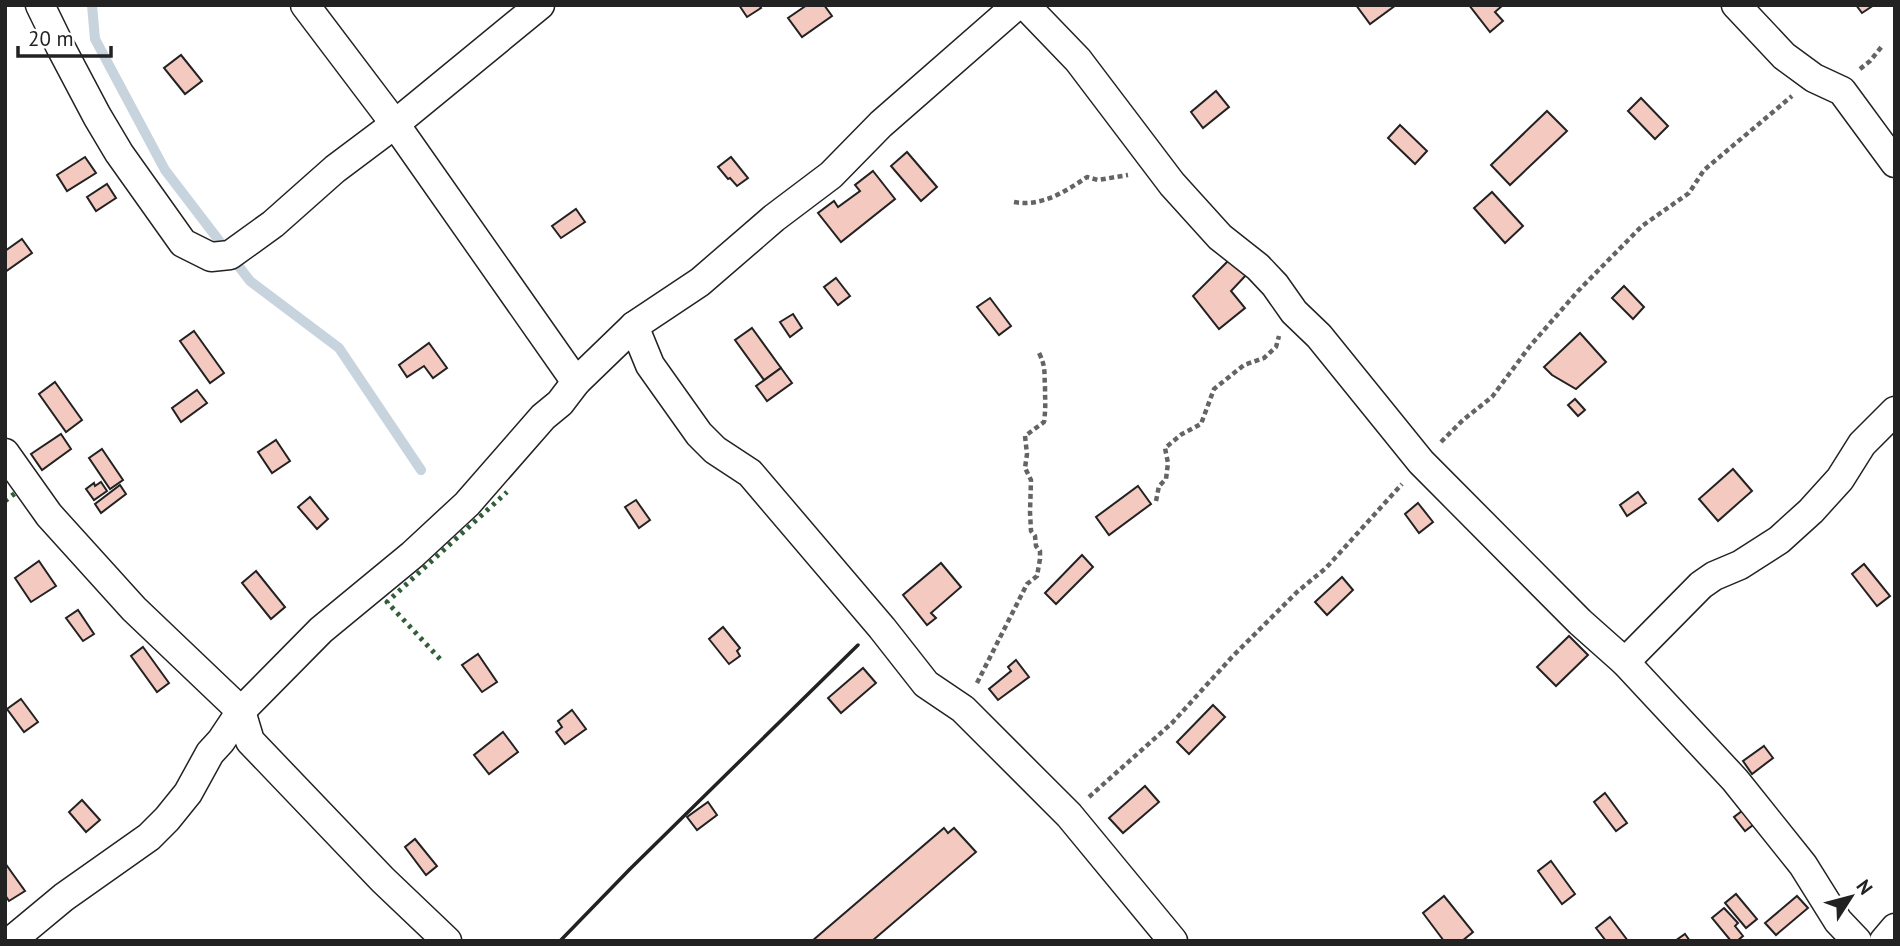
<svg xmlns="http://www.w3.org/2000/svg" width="1900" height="946" viewBox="0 0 1900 946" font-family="'PT Sans',sans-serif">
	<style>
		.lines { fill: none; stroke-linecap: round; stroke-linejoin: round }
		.stream { stroke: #c7d3dd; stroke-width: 10 }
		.building { fill: #f3c9c0; stroke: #222; stroke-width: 2 }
		.minor-casing { stroke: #222; stroke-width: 31 }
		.path { stroke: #646464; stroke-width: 4.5; stroke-dasharray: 5 3.5; stroke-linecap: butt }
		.minor { stroke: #fff; stroke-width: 28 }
		.hedge { stroke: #2f5e38; stroke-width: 5; stroke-dasharray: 3.5 5; stroke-linecap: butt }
		.wall { stroke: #222; stroke-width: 3.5 }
	</style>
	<rect width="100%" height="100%" fill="#fff"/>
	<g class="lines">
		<path class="stream" d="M92 5 95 39 165 170 250 281 339 348 421 470"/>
	</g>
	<g class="building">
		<path d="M739 5H759L761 8 747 17Z"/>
		<path d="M807 5H824L832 16 802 37 788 18Z"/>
		<path d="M1356 5H1396L1370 24Z"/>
		<path d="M1469 5H1503L1495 12 1503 21 1490 32Z"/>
		<path d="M1856 5H1874L1862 13Z"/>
		<path d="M181 55 202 81 185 94 164 68Z"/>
		<path d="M1216 91 1229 107 1203 128 1191 112Z"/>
		<path d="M1641 98 1668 126 1655 139 1628 111Z"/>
		<path d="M1547 111 1567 131 1510 185 1491 165Z"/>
		<path d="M1400 125 1427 151 1415 164 1388 138Z"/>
		<path d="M907 152 937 187 921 201 891 166Z"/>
		<path d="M85 157 96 173 67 191 57 175Z"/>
		<path d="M731 157 748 178 737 186 730 178 728 179 718 167Z"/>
		<path d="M873 171 895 199 841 242 818 213 834 201 838 207 860 191 855 185Z"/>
		<path d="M107 184 116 198 96 211 87 197Z"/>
		<path d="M1492 192 1523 226 1505 243 1474 208Z"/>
		<path d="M576 209 585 222 561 238 552 226Z"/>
		<path d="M22 239 32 253 5 272V251Z"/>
		<path d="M1232 257 1248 273 1231 291 1245 308 1219 329 1193 296Z"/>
		<path d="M836 278 850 296 838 305 824 287Z"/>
		<path d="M1624 286 1644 307 1633 319 1612 298Z"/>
		<path d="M990 298 1011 326 999 335 977 307Z"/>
		<path d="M793 314 802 328 790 337 780 322Z"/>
		<path d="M752 328 781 368 764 380 735 340Z"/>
		<path d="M194 331 224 373 210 383 180 341Z"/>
		<path d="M1580 333 1606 362 1576 389 1552 375 1544 367Z"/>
		<path d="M429 343 447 368 433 378 424 366 407 377 399 365Z"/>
		<path d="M781 368 792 383 767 401 756 386Z"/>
		<path d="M55 382 82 420 66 432 39 394Z"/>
		<path d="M197 390 207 403 181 422 172 408Z"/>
		<path d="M1575 399 1585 410 1578 416 1568 405Z"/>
		<path d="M61 434 71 449 42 470 31 454Z"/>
		<path d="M276 440 290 461 272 473 258 452Z"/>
		<path d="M102 449 123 480 110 489 89 458Z"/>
		<path d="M1733 469 1752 491 1718 521 1699 499Z"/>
		<path d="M101 482 107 491 94 500 86 489 94 483 95 486Z"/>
		<path d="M120 485 126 494 101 513 95 504Z"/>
		<path d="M1138 486 1151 504 1109 535 1096 517Z"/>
		<path d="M1638 492 1646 503 1627 516 1620 505Z"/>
		<path d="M310 497 328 519 317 529 298 507Z"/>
		<path d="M636 500 650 520 639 528 625 507Z"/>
		<path d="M1418 503 1433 522 1419 533 1405 514Z"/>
		<path d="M1082 555 1093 567 1056 604 1045 593Z"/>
		<path d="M39 561 56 586 31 602 15 578Z"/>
		<path d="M941 563 961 587 931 613 936 618 927 625 903 595Z"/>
		<path d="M1864 564 1890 596 1877 606 1852 574Z"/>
		<path d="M256 571 285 607 271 619 242 583Z"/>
		<path d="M1342 577 1353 590 1327 615 1315 602Z"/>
		<path d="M78 610 94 634 83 641 66 618Z"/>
		<path d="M723 627 740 648 737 651 740 656 729 664 709 639Z"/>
		<path d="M1569 636 1588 655 1556 686 1537 667Z"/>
		<path d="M143 647 169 683 157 692 131 656Z"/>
		<path d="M478 654 497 682 482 692 462 665Z"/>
		<path d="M1016 660 1029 677 998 700 989 689 1011 671 1008 667Z"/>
		<path d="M863 668 876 683 841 713 828 698Z"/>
		<path d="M21 699 38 722 24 732 7 709Z"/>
		<path d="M1213 705 1225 717 1189 754 1177 742Z"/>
		<path d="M572 710 586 729 565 744 556 732 562 727 558 721Z"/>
		<path d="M503 732 518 752 489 774 474 755Z"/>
		<path d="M1764 746 1773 758 1752 774 1743 761Z"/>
		<path d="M1145 786 1159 802 1123 833 1109 818Z"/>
		<path d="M1605 793 1627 823 1616 831 1594 802Z"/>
		<path d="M82 800 100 820 86 832 69 812Z"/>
		<path d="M708 802 717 815 697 830 687 817Z"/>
		<path d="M1746 808 1757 822 1745 831 1734 817Z"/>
		<path d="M944 828 948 833 954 828 976 852 872 941H812Z"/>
		<path d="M415 839 437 866 426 875 405 847Z"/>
		<path d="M1551 861 1575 894 1562 904 1538 871Z"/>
		<path d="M5 863 25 891 9 901 5 895Z"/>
		<path d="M1736 894 1757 919 1746 928 1725 903Z"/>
		<path d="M1444 896 1473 932 1462 941H1444L1423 913Z"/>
		<path d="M1797 896 1808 908 1776 935 1765 923Z"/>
		<path d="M1724 908 1738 923 1735 926 1743 936 1737 941H1731L1712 918Z"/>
		<path d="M1610 917 1628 941H1606L1596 928Z"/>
		<path d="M1685 934 1690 941H1675Z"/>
	</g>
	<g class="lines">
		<defs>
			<g id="minor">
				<path d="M40 5 60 46 97 116 119 153 183 243 211 257 230 255 273 224 335 169 395 124 540 5"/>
				<path d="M305 5 395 124 576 382"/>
				<path d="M1025 5 1078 60 1172 184 1220 237 1258 267 1275 285 1294 312 1319 336 1421 462 1580 622 1625 662 1735 780 1803 865 1838 921 1857 941"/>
				<path d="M1736 5 1784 56 1814 78 1842 91 1895 163"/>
				<path d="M634 326 650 365 699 434 715 450 750 473 882 628 926 684 963 709 1069 815 1173 941"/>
				<path d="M5 453 49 515 134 609 241 711 250 741 383 880 447 941"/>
				<path d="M1625 662 1701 585 1714 576 1740 565 1779 540 1811 511 1840 479 1862 444 1895 411"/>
				<path d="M11 941 64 897 149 837 167 819 188 793 210 753 221 741 241 711 321 630 412 555 467 504 543 417 560 403 576 382 634 326 700 282 774 218 831 175 881 124 1017 5"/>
				<path d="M1884 941 1895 928"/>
			</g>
		</defs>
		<use href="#minor" class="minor-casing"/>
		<g class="path">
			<path d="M1860 69 1870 61 1883 45"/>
			<path d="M1014 202C1041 207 1065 192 1087 177L1098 180 1128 175"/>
			<path d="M1441 442 1463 420 1492 397 1530 346 1578 291 1642 226 1689 193 1704 170 1792 96"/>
			<path d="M1156 501 1159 486 1166 479 1168 463 1165 448 1182 434 1201 424 1214 389 1244 365 1264 358 1276 347 1279 336"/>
			<path d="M977 683 1027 584 1037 576 1040 559V551L1036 546 1035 536 1031 531 1030 512 1031 480 1025 468 1027 454 1025 436 1044 422C1046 407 1045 401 1045 387 1044 372 1046 367 1039 353"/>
			<path d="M1089 797 1172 723 1232 657 1297 592 1326 568 1402 484"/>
		</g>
		<use href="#minor" class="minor"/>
		<g class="hedge">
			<path d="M5 501 18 491"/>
			<path d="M440 659 387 602 507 492"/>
		</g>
		<path class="wall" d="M560 941 630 869 858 645"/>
	</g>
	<rect width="1900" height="946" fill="none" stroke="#222222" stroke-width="14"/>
	<g transform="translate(1851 897) rotate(54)" stroke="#ffffff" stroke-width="5" paint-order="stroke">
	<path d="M0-5L12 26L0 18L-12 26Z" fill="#222222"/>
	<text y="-10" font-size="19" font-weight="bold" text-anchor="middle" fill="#222222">N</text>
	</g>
	<path d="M18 46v10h93v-10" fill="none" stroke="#222222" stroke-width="3.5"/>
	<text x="28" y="46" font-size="21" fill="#222222" stroke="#ffffff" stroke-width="5" paint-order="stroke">20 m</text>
</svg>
